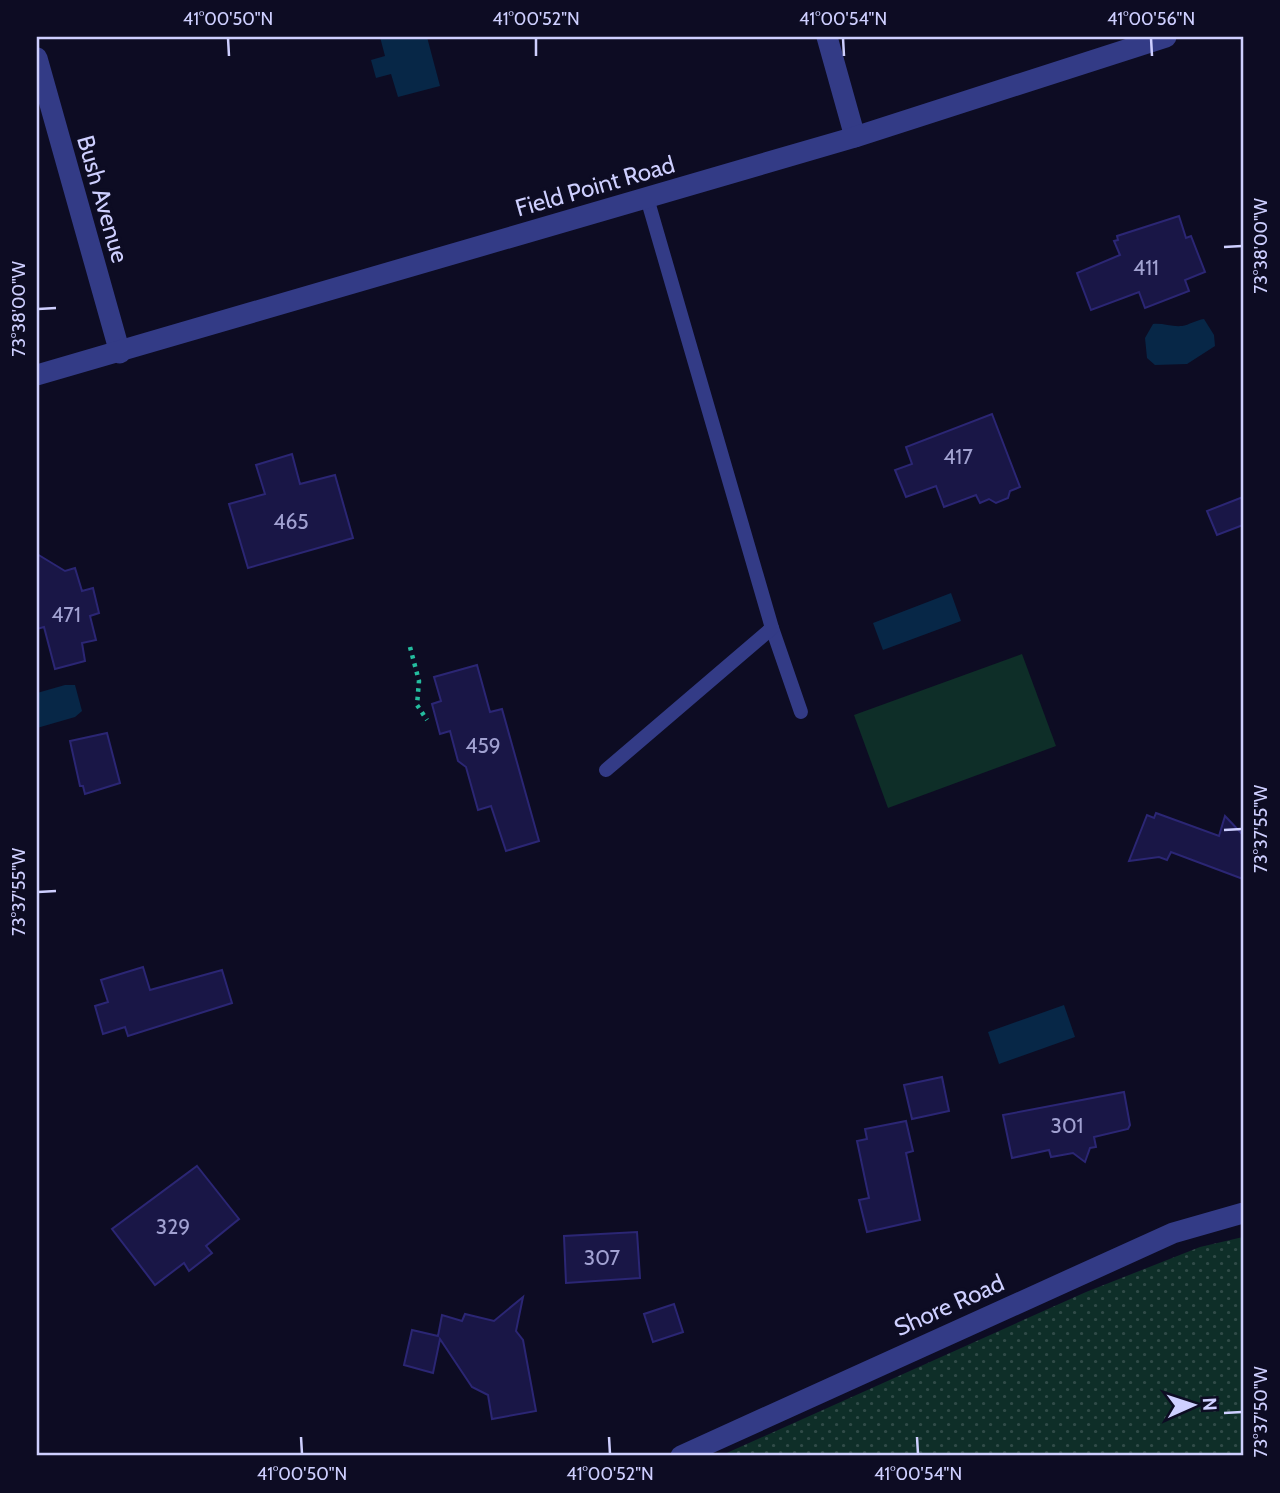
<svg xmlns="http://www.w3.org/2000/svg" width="1280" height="1493" viewBox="0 0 1280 1493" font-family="Cabin,sans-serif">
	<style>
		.park { fill: url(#park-dots) }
		.pitch { fill: #0e2e28 }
		.water { fill: #072747 }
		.building { fill: #191646; stroke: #2b2674; stroke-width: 2 }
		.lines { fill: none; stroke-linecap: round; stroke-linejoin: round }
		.path { stroke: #24bd9f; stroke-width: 4.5; stroke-dasharray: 3.5 5; stroke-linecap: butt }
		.lane { stroke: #333b86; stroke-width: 14 }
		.street { stroke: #333b86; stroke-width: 21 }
		.ticks { fill: none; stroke: #cecfff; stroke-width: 2.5 }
		.labels { text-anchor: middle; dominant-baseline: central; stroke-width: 7; stroke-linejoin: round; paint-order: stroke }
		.number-label { font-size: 21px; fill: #a1a1d1 }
		.street-label { font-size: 24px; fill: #cecfff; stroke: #0d0c23 }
		.neatline { fill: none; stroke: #cecfff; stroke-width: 2.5 }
		.ticks-label { font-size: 18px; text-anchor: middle; fill: #cecfff }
	</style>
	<defs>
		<pattern id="park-dots" width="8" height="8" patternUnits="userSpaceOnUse" patternTransform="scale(1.75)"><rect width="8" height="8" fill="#0e2e28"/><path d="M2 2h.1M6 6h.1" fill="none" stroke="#304b48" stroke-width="1.8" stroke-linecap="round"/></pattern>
	</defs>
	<rect width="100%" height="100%" fill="#0d0c23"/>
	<path class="park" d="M1243 1237V1456H720L1086 1292 1200 1247Z"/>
	<path class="pitch" d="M1022 654 1056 746 888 808 854 715Z"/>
	<g class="water">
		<path d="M380 37H427L440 86 398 97 391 74 376 78 371 60 385 56Z"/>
		<path d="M1204 319 1214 335 1215 346 1187 364 1155 365 1147 358 1145 338 1153 324C1163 323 1172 327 1182 326 1189 325 1196 320 1204 319Z"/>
		<path d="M951 593 961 621 883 650 873 623Z"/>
		<path d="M65 685H75L82 711 75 717 37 728V693Z"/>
		<path d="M1064 1005 1075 1037 999 1064 988 1032Z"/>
	</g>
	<g class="building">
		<path d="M1179 216 1186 238 1191 236 1205 272 1185 280 1189 291 1145 308 1139 292 1091 310 1077 273 1120 255 1114 241 1118 240 1117 236Z"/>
		<path d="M992 414 1020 487 1010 491 1008 498 996 503 989 499 980 503 976 495 944 507 936 486 906 497 895 470 912 464 906 447Z"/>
		<path d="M292 454 300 484 335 475 353 538 248 568 229 504 265 494 256 465Z"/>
		<path d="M1243 497V525L1217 535 1207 511Z"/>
		<path d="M37 554 65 571 75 568 82 591 93 588 99 613 90 616 96 640 82 643 85 661 55 669 44 627 37 629Z"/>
		<path d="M477 665 490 712 502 709 539 841 506 851 491 806 478 810 466 767 458 761 450 731 440 734 432 704 441 701 434 677Z"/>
		<path d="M107 733 120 783 85 794 83 786H80L70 741Z"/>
		<path d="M1156 813 1219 836 1225 816 1243 835V879L1171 852 1167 860 1159 857 1129 861 1147 815 1154 818Z"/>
		<path d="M143 967 150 990 222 970 232 1003 128 1036 125 1027 103 1034 95 1006 108 1002 101 980Z"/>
		<path d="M942 1077 949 1111 912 1119 904 1085Z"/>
		<path d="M1124 1092 1130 1125 1128 1129 1094 1137 1096 1147 1090 1148 1085 1162 1073 1153 1051 1157 1049 1150 1012 1158 1003 1115Z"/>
		<path d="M906 1121 913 1151 906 1153 920 1220 867 1232 859 1200 869 1198 857 1141 867 1139 865 1129Z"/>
		<path d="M197 1166 239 1219 206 1246 212 1253 189 1271 184 1263 155 1285 112 1229Z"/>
		<path d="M637 1232 640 1278 566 1283 564 1236Z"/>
		<path d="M523 1297 516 1331 523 1340 536 1411 492 1419 488 1395 472 1387 440 1339 433 1373 404 1365 412 1330 438 1336 442 1315 462 1321 465 1314 494 1321Z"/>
		<path d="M674 1304 683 1332 653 1342 644 1314Z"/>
	</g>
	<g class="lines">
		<path class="path" d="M410 647 419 681 417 705 427 720"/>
		<g class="lane">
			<path d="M772 628 801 712"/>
			<path d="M606 770 772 628 647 198"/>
		</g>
		<g class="street">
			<path d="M827 37 855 137"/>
			<path d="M37 58 120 353"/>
			<path d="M37 375 855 137 1166 37"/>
			<path d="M681 1456 1173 1233 1243 1213"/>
		</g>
	</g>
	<path class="ticks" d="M228 38 229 56M536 38V56M843 38 844 56M1151 38 1152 56M1224 247 1242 246M38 309 56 308M1224 830 1242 829M38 892 56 891M1224 1413 1242 1412M301 1437 302 1454M609 1437 610 1454M917 1437 918 1454"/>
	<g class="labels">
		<g class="number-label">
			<text x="1146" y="267">411</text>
			<text x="958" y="456">417</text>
			<text x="291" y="521">465</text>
			<text x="66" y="614">471</text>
			<text x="483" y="745">459</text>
			<text x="1067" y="1125">301</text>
			<text x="173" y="1226">329</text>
			<text x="602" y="1257">307</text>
		</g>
		<g class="street-label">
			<text transform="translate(595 186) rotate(-16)">Field Point Road</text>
			<text transform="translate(103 199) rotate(74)">Bush Avenue</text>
			<text transform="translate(949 1305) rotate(-24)">Shore Road</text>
		</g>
	</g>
	<rect width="1280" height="1493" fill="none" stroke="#0d0c23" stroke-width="77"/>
	<g transform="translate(1193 1405) rotate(87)" stroke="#0d0c23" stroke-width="5" paint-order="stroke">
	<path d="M0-5L12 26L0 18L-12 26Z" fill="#cecfff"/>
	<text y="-10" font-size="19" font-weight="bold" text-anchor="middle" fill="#cecfff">N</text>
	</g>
	<rect x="38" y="38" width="1204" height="1416" class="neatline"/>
	<g class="ticks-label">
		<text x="228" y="25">41°00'50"N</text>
		<text x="536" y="25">41°00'52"N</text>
		<text x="843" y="25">41°00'54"N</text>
		<text x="1151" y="25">41°00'56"N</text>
		<text transform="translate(1261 246) rotate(-90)" y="6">73°38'00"W</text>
		<text transform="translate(19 309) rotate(-90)" y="6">73°38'00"W</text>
		<text transform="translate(1261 829) rotate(-90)" y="6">73°37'55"W</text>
		<text transform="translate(19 892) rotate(-90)" y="6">73°37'55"W</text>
		<text transform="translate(1261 1412) rotate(-90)" y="6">73°37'50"W</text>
		<text x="302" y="1480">41°00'50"N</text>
		<text x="610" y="1480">41°00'52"N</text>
		<text x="918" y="1480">41°00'54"N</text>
	</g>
</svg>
